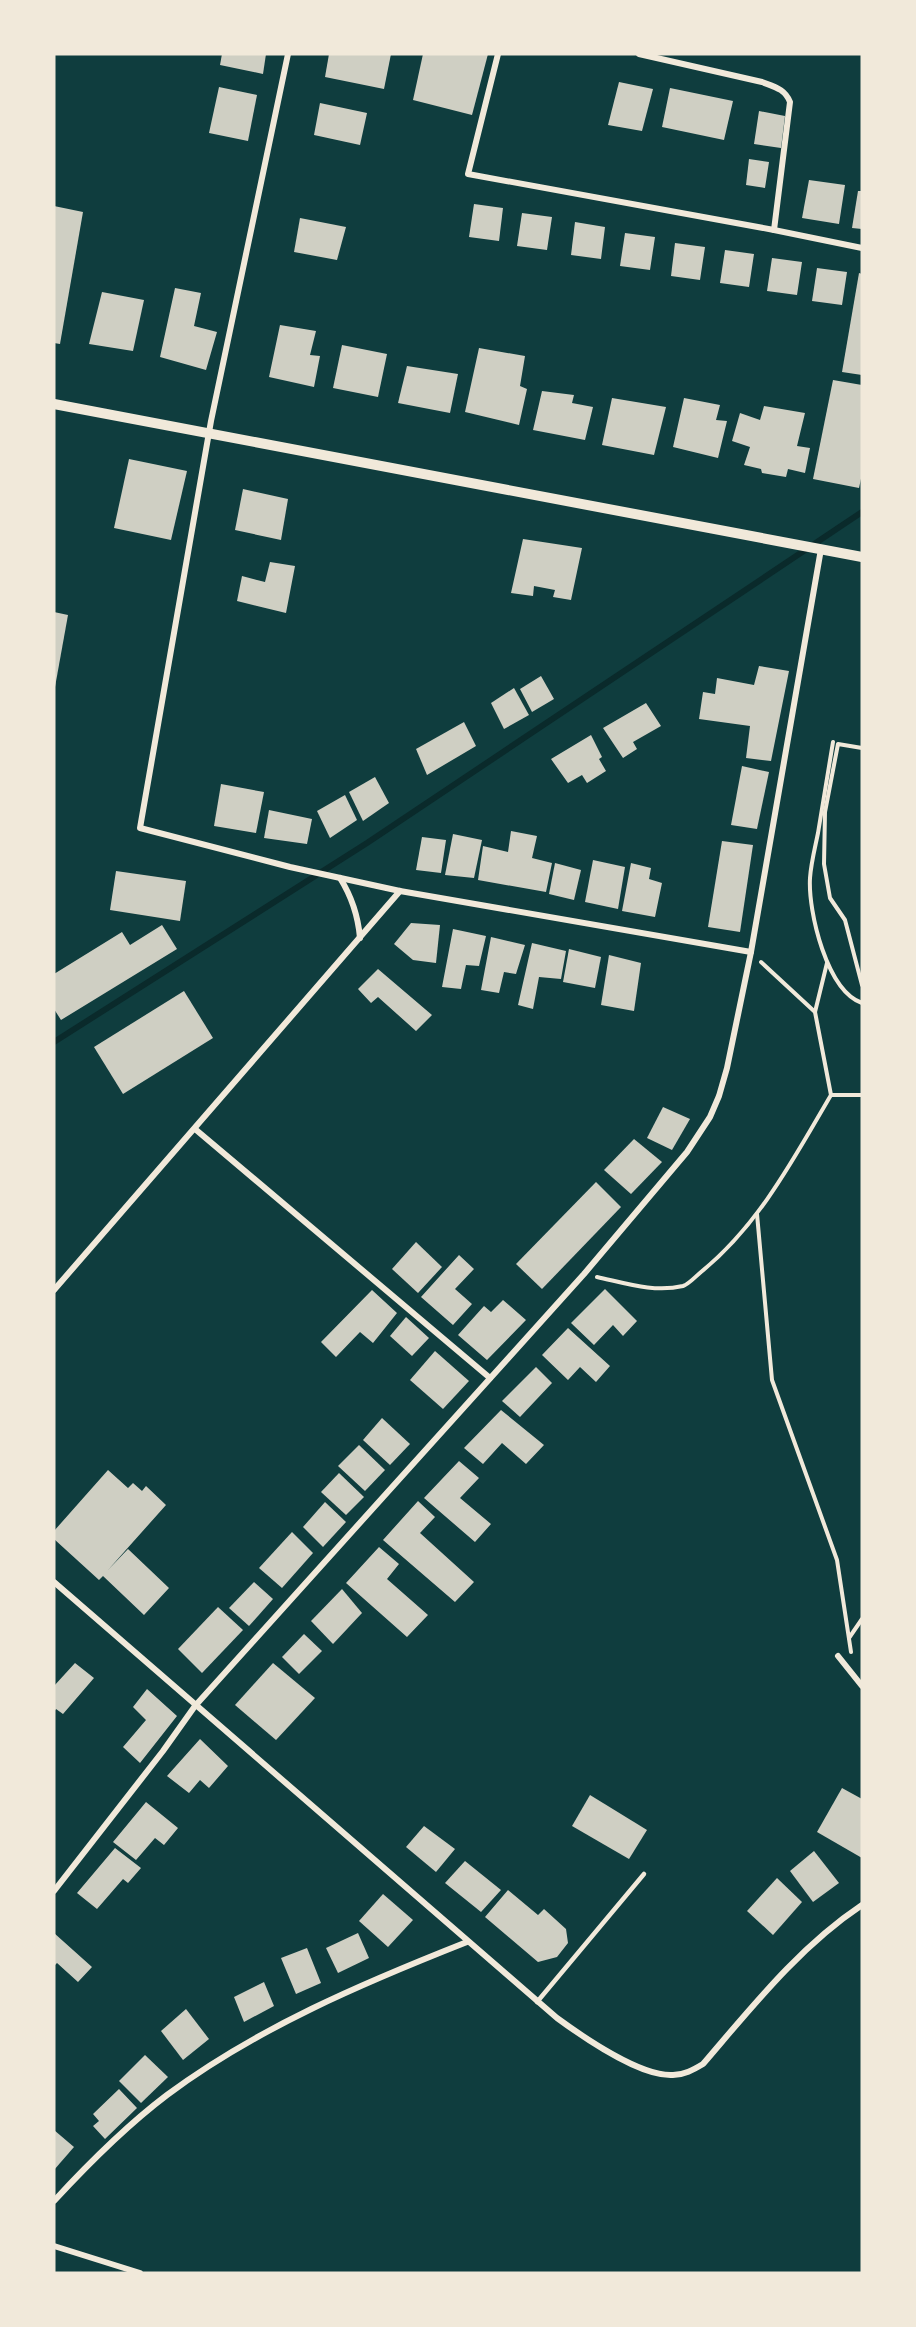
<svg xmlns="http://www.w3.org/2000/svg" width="916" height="2327" viewBox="0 0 916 2327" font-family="Quicksand,sans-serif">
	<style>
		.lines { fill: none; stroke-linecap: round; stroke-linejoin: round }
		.stream { stroke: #0a2a2b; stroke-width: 6 }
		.building { fill: #cfcfc3 }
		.path { stroke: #f1e9da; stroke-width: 4 }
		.service { stroke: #f1e9da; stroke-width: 4.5 }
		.minor { stroke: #f1e9da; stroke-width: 6 }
		.tertiary { stroke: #f1e9da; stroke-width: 10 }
	</style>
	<rect width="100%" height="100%" fill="#0f3d3e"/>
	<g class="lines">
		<path class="stream" d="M54 1042 367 843 862 512"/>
	</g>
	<g class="building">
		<path d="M222 54H266L263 74 220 65Z"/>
		<path d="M329 54H391L384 89 325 77Z"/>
		<path d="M423 54H488L472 115 413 100Z"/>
		<path d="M619 82 653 89 642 131 608 125Z"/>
		<path d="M219 87 257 95 248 141 209 133Z"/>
		<path d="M670 88 733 101 724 140 662 127Z"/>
		<path d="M320 103 367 113 360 145 314 135Z"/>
		<path d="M759 111 785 116 781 148 754 144Z"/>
		<path d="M749 159 769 162 765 188 746 185Z"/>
		<path d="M809 180 845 185 839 224 802 218Z"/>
		<path d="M858 191H862V229L852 228Z"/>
		<path d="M474 204 503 208 499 241 469 237Z"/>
		<path d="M54 206 83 212 60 344 54 343Z"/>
		<path d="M522 213 552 217 547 250 517 246Z"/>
		<path d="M300 218 346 227 337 260 294 252Z"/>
		<path d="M575 222 605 227 601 259 571 255Z"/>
		<path d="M625 233 655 237 650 270 620 266Z"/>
		<path d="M675 243 705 247 700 280 671 276Z"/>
		<path d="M725 250 754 254 749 287 720 283Z"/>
		<path d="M772 258 802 262 797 295 767 291Z"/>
		<path d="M817 268 847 272 842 305 812 301Z"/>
		<path d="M859 273 862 274V375L842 372Z"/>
		<path d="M175 288 201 293 194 326 217 332 206 370 160 357Z"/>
		<path d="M102 292 144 300 133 351 89 344Z"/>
		<path d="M280 325 316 331 310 355 320 356 314 387 269 377Z"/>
		<path d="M342 345 387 354 378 397 333 388Z"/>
		<path d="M479 348 525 356 520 386 527 389 519 425 465 412Z"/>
		<path d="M407 366 458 374 450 413 398 403Z"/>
		<path d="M833 380 862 385V474L859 488 813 479Z"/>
		<path d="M542 391 574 395 572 403 593 407 585 440 533 430Z"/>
		<path d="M612 398 666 407 654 455 602 445Z"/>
		<path d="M684 398 720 405 716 420 727 421 718 458 673 447Z"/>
		<path d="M764 406 805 413 797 446 810 448 805 473 788 469 786 477 762 473 761 469 744 465 750 447 732 441 740 413 760 420Z"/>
		<path d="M129 459 187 471 171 540 114 528Z"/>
		<path d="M243 489 288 499 281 540 235 530Z"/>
		<path d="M523 539 582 548 571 600 553 597 555 590 534 586 533 596 511 593Z"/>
		<path d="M270 562 295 566 286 613 237 601 242 576 265 582Z"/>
		<path d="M54 612 68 615 55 687H54Z"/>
		<path d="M759 666 789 671 771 761 746 758 750 726 699 719 703 692 715 694 717 678 754 685Z"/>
		<path d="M541 676 554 699 532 712 520 689Z"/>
		<path d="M514 688 529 715 504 729 491 703Z"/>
		<path d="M646 703 661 726 633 742 637 749 623 758 603 728Z"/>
		<path d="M464 722 476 746 427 775 416 749Z"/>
		<path d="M591 735 602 757 599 759 606 771 587 783 582 775 568 783 551 759Z"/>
		<path d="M742 766 769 772 757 829 731 825Z"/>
		<path d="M375 777 389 803 363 821 349 792Z"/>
		<path d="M221 784 264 792 256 833 214 826Z"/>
		<path d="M345 795 357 820 330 838 317 811Z"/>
		<path d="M269 810 312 819 307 844 264 838Z"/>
		<path d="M511 831 537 836 532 858 552 863 546 892 478 880 483 846 508 852Z"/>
		<path d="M453 834 482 840 474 878 445 875Z"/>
		<path d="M422 837 446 840 441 873 416 870Z"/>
		<path d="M722 841 753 845 740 932 708 927Z"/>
		<path d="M593 860 625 867 618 909 585 902Z"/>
		<path d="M555 863 581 870 574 900 549 894Z"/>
		<path d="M631 863 651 868 649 879 662 883 655 917 622 911Z"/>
		<path d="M116 871 186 881 180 921 110 910Z"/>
		<path d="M411 923 440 925 436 963 413 960 394 944Z"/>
		<path d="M162 925 177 949 61 1020 54 1009V974L122 932 130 945Z"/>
		<path d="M453 929 486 936 479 966 466 965 461 989 442 987Z"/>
		<path d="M491 937 525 945 516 974 504 972 499 993 481 990Z"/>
		<path d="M532 943 566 951 561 979 539 977 533 1009 518 1005Z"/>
		<path d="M569 949 601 957 595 988 563 982Z"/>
		<path d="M609 955 641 963 634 1011 601 1005Z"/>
		<path d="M378 969 432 1015 416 1031 378 997 371 1003 358 989Z"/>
		<path d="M184 991 213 1038 123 1094 94 1047Z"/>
		<path d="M663 1107 690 1119 672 1150 647 1138Z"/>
		<path d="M634 1139 662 1162 631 1194 604 1170Z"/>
		<path d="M596 1182 621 1207 542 1289 516 1264Z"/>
		<path d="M416 1242 442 1267 418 1293 392 1269Z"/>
		<path d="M459 1255 474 1269 455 1289 472 1304 453 1325 421 1297Z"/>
		<path d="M605 1289 637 1321 623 1336 613 1325 594 1345 571 1323Z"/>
		<path d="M372 1290 397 1313 373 1343 360 1332 336 1357 321 1342Z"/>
		<path d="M503 1300 526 1320 487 1360 458 1335 484 1306 491 1312Z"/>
		<path d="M406 1317 429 1338 412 1356 390 1336Z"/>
		<path d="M568 1328 610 1366 596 1382 580 1367 568 1380 542 1355Z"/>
		<path d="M435 1351 469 1381 443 1409 410 1380Z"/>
		<path d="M536 1367 552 1383 520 1417 502 1401Z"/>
		<path d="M501 1410 544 1445 526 1464 502 1443 483 1464 464 1448Z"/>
		<path d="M382 1418 410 1444 390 1465 363 1440Z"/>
		<path d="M359 1445 385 1470 365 1491 338 1466Z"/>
		<path d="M459 1461 479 1478 460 1498 491 1524 475 1542 424 1498Z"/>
		<path d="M108 1470 128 1488 133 1483 142 1491 146 1486 166 1505 108 1570 128 1549 169 1588 144 1615 103 1576 99 1580 54 1539V1531Z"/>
		<path d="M339 1473 364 1497 346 1515 321 1492Z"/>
		<path d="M418 1501 435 1517 420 1533 474 1582 455 1602 383 1540Z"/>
		<path d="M325 1502 346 1522 323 1547 303 1527Z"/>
		<path d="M292 1532 313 1553 282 1588 259 1568Z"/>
		<path d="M379 1547 399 1564 387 1579 428 1615 407 1637 346 1583Z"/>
		<path d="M254 1582 273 1599 249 1626 229 1608Z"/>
		<path d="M342 1589 362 1613 333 1644 311 1621Z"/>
		<path d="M218 1607 243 1630 202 1673 178 1649Z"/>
		<path d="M304 1634 322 1651 299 1674 282 1657Z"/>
		<path d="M75 1663 94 1678 63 1714 56 1709 54 1712V1686Z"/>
		<path d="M273 1663 315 1698 276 1740 235 1705Z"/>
		<path d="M147 1689 177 1716 140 1763 123 1747 146 1720 133 1707Z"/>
		<path d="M200 1739 228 1766 209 1788 200 1780 189 1793 167 1776Z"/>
		<path d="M842 1788 862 1799V1858L817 1832Z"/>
		<path d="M590 1795 647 1830 629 1859 572 1826Z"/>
		<path d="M146 1802 178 1828 164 1845 155 1838 136 1860 113 1842Z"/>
		<path d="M424 1826 455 1849 436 1872 406 1847Z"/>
		<path d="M115 1848 141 1868 128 1883 123 1879 97 1909 77 1893Z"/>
		<path d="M814 1851 839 1883 813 1902 790 1871Z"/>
		<path d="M465 1861 501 1890 481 1912 445 1883Z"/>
		<path d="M777 1878 802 1902 773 1935 747 1911Z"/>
		<path d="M508 1890 538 1915 544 1909 566 1929 568 1943 557 1957 538 1962 485 1917Z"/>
		<path d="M383 1894 413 1920 388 1947 359 1921Z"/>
		<path d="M54 1933 92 1967 78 1982 57 1963 54 1966Z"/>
		<path d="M358 1933 369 1958 338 1973 326 1948Z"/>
		<path d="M307 1948 321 1983 296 1994 281 1958Z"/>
		<path d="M264 1982 274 2006 244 2022 234 1997Z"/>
		<path d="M186 2009 209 2039 183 2060 161 2031Z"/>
		<path d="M145 2055 168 2077 141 2103 119 2081Z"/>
		<path d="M119 2089 137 2108 105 2139 93 2126 99 2121 93 2114Z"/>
		<path d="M54 2130 74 2147 54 2170Z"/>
	</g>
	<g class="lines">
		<g class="path">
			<path d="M833 742C828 772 823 803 818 833 815 848 811 863 810 878 808 912 827 991 862 1003"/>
			<path d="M862 748 838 744 825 812 824 864 830 898 845 920 862 985"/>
			<path d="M815 1012 827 963"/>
			<path d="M831 1095H862"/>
			<path d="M757 1214 772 1380 837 1560 851 1652"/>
			<path d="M597 1277C625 1283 654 1293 683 1286 689 1284 696 1276 701 1272 759 1225 794 1158 831 1095L815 1012 761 962"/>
			<path d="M849 1638 862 1619"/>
		</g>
		<path class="service" d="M537 2002 644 1874"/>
		<g class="minor">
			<path d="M288 54 211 421 140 828 290 867 400 891 751 952"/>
			<path d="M498 54 468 174 774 230 862 248"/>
			<path d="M639 54 762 82C775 87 785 89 790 102L774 230"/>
			<path d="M340 878C352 897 358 915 360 938"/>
			<path d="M195 1129 490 1378"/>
			<path d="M54 1290 400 891"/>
			<path d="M54 1582 557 2018C583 2037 641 2077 673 2075 684 2075 693 2070 703 2064 752 2007 799 1947 862 1905"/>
			<path d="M838 1656 862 1686"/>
			<path d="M54 1891 163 1751 195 1706 584 1274 687 1152 710 1117 719 1096 727 1068 751 952 821 549"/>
			<path d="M54 2201C89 2163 126 2126 167 2095 257 2028 363 1983 467 1942"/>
			<path d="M54 2246 140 2273"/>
		</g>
		<path class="tertiary" d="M54 404 862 557"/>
	</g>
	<rect width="916" height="2327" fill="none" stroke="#f1e9da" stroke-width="111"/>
</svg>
